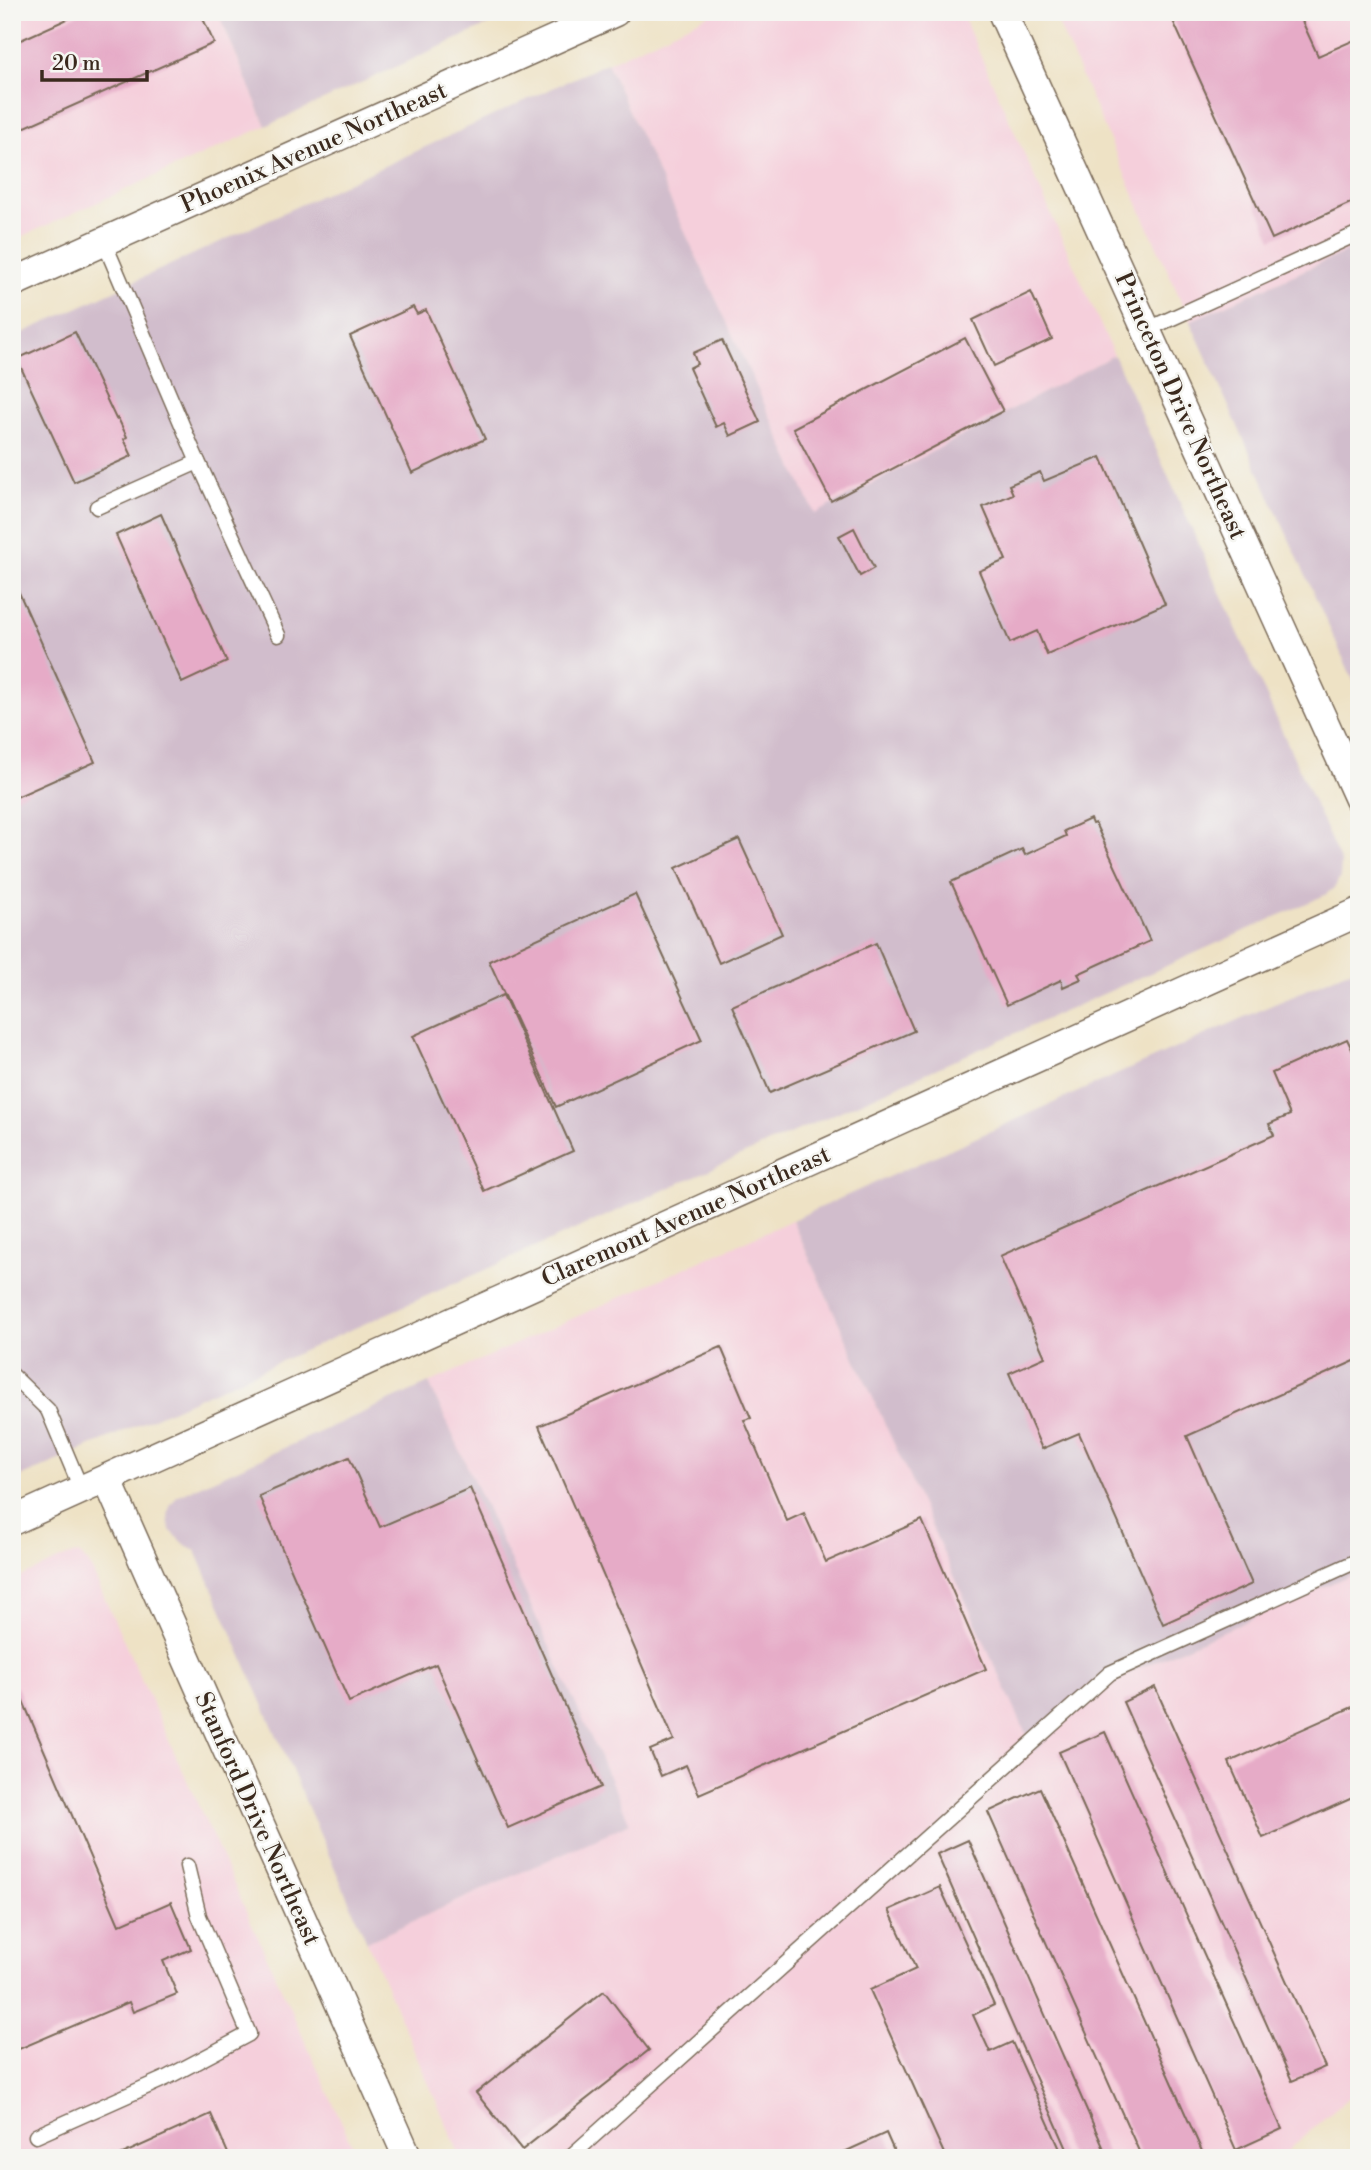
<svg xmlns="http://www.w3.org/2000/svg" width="1371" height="2170" viewBox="0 0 1371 2170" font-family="'Libre Bodoni',serif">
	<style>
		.built { fill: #f5cfdb }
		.industrial { fill: #d1bdcc }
		.building { fill: #e6abc7 }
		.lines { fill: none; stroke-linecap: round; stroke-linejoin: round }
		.service-casing { stroke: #7a6a58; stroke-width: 17 }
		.minor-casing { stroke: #7a6a58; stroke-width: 31 }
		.service { stroke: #fff; stroke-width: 14 }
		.minor { stroke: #fff; stroke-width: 28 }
		.labels { text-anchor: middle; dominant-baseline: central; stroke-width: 5; stroke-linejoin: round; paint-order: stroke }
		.street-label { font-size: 24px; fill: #3b2a1e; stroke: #f6f6f2 }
	</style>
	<rect width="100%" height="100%" fill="#f6f6f2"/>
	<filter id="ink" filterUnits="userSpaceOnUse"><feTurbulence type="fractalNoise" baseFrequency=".0143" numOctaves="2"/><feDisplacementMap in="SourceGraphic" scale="14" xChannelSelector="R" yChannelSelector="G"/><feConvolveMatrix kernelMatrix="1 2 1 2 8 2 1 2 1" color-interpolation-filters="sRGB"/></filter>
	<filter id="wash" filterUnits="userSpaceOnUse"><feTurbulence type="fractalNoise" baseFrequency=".00686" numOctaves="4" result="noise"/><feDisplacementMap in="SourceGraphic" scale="28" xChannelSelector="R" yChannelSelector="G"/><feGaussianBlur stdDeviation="1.57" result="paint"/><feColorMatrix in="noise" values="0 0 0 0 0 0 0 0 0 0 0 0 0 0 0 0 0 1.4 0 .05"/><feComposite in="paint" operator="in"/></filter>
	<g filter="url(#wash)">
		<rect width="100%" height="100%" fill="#eee2c5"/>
		<g class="built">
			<path d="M35 12H218L266 126 12 241V22Z"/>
			<path d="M715 12H961L1114 355 815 515 607 63Z"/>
			<path d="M1053 12H1359V246L1190 321Z"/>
			<path d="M792 1220 1034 1750 1115 1679 1359 1571V2088L1279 2158H461L367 1942 629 1823 429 1383Z"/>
			<path d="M79 1554 89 1564 358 2158H12V1581L67 1556Z"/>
		</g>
		<g class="industrial">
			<path d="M218 12H482L488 25 266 126Z"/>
			<path d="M607 63 815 514 1114 355 1341 863 1340 877 1335 887 1325 895 12 1481V338Z"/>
			<path d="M1359 246V693L1190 321Z"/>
			<path d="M1359 966V1571L1115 1679 1034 1751 792 1220Z"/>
			<path d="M429 1383 630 1823 367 1942 196 1551 189 1548 170 1530 168 1517 170 1506 177 1496Z"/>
		</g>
		<g id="blocks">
			<g class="building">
				<path d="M83 12H200L214 43 12 133V44Z"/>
				<path d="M1169 12H1298L1318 56 1359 38V199L1272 239Z"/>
				<path d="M1031 292 1052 339 994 366 973 320Z"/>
				<path d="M413 307 417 314 426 310 485 439 412 473 350 336Z"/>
				<path d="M75 332 116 419 118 418 127 437 124 439 132 456 74 482 17 359Z"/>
				<path d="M965 338 1003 411 831 501 793 428Z"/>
				<path d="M722 340 760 422 730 436 724 423 716 427 689 368 697 364 693 353Z"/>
				<path d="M1101 457 1165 604 1047 655 1037 631 1010 643 979 571 1006 560 983 507 1013 494 1009 485 1040 472 1044 481Z"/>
				<path d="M161 514 227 662 182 683 116 535Z"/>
				<path d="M854 528 874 568 860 576 839 536Z"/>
				<path d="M12 577 95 762 12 799Z"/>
				<path d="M1090 819 1092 824 1095 823 1150 941 1078 974 1081 979 1063 987 1061 980 1007 1005 951 882 1022 849 1025 855 1066 836 1064 831Z"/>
				<path d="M739 839 782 934 719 963 676 868Z"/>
				<path d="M635 894 702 1040 556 1107 489 961Z"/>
				<path d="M876 943 914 1031 770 1093 732 1006Z"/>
				<path d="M503 995 573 1151 484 1191 413 1036Z"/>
				<path d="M1347 1039 1359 1064V1359L1187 1436 1252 1584 1163 1624 1079 1433 1042 1449 1009 1373 1045 1357 1000 1256 1274 1135 1269 1124 1290 1115 1272 1073Z"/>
				<path d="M721 1347 751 1418 744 1420 787 1521 804 1513 826 1562 922 1520 986 1669 699 1794 686 1765 661 1776 650 1750 674 1740 539 1426Z"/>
				<path d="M349 1457 380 1527 470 1488 601 1787 508 1828 436 1664 349 1702 259 1496Z"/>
				<path d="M17 1687 119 1925 171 1902 191 1949 163 1961 177 1994 133 2012 129 2002 12 2052V1689Z"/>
				<path d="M1155 1687 1325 2067 1292 2081 1123 1702Z"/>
				<path d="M1359 1704V1795L1263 1838 1229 1762Z"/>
				<path d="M1105 1732 1282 2129 1236 2150 1059 1752Z"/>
				<path d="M1040 1788 1205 2158H1142L988 1812Z"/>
				<path d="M968 1840 1108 2158H1071L937 1854Z"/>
				<path d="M940 1887 994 2005 973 2015 990 2052 1012 2042 1064 2158H946L870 1990 916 1969 889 1910Z"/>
				<path d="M604 1991 649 2050 522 2150 476 2093Z"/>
				<path d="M211 2114 230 2158H119L118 2156Z"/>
				<path d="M886 2133 897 2158H831Z"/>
			</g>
		</g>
	</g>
	<g filter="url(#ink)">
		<use href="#blocks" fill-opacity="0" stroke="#7a6a58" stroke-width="2"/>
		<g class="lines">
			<defs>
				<g id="service">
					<path d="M104 242 194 453 278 635"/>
					<path d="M1146 330 1359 233"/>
					<path d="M97 507 198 462"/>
					<path d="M12 1375 48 1410 82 1491"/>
					<path d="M36 2136 166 2078 249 2034 199 1916 187 1866"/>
					<path d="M569 2158 1110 1673 1359 1560"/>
				</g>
				<g id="minor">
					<path d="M1002 12 1359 799"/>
					<path d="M12 283 615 12"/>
					<path d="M107 1479 408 2158"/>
					<path d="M12 1521 1359 912"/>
				</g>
			</defs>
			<use href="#service" class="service-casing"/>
			<use href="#minor" class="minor-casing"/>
			<use href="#service" class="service"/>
			<use href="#minor" class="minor"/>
		</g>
	</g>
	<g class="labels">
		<g class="street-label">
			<text transform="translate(314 148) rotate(-24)">Phoenix Avenue Northeast</text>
			<text transform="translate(1180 406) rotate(66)">Princeton Drive Northeast</text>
			<text transform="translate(686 1217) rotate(-24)">Claremont Avenue Northeast</text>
			<text transform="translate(257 1819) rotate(66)">Stanford Drive Northeast</text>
		</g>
	</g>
	<rect width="1371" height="2170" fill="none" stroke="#f6f6f2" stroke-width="42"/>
	<path d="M42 70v10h105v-10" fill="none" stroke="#3b2a1e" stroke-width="3.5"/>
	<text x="52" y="70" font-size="21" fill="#3b2a1e" stroke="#f6f6f2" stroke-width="5" paint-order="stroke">20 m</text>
</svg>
